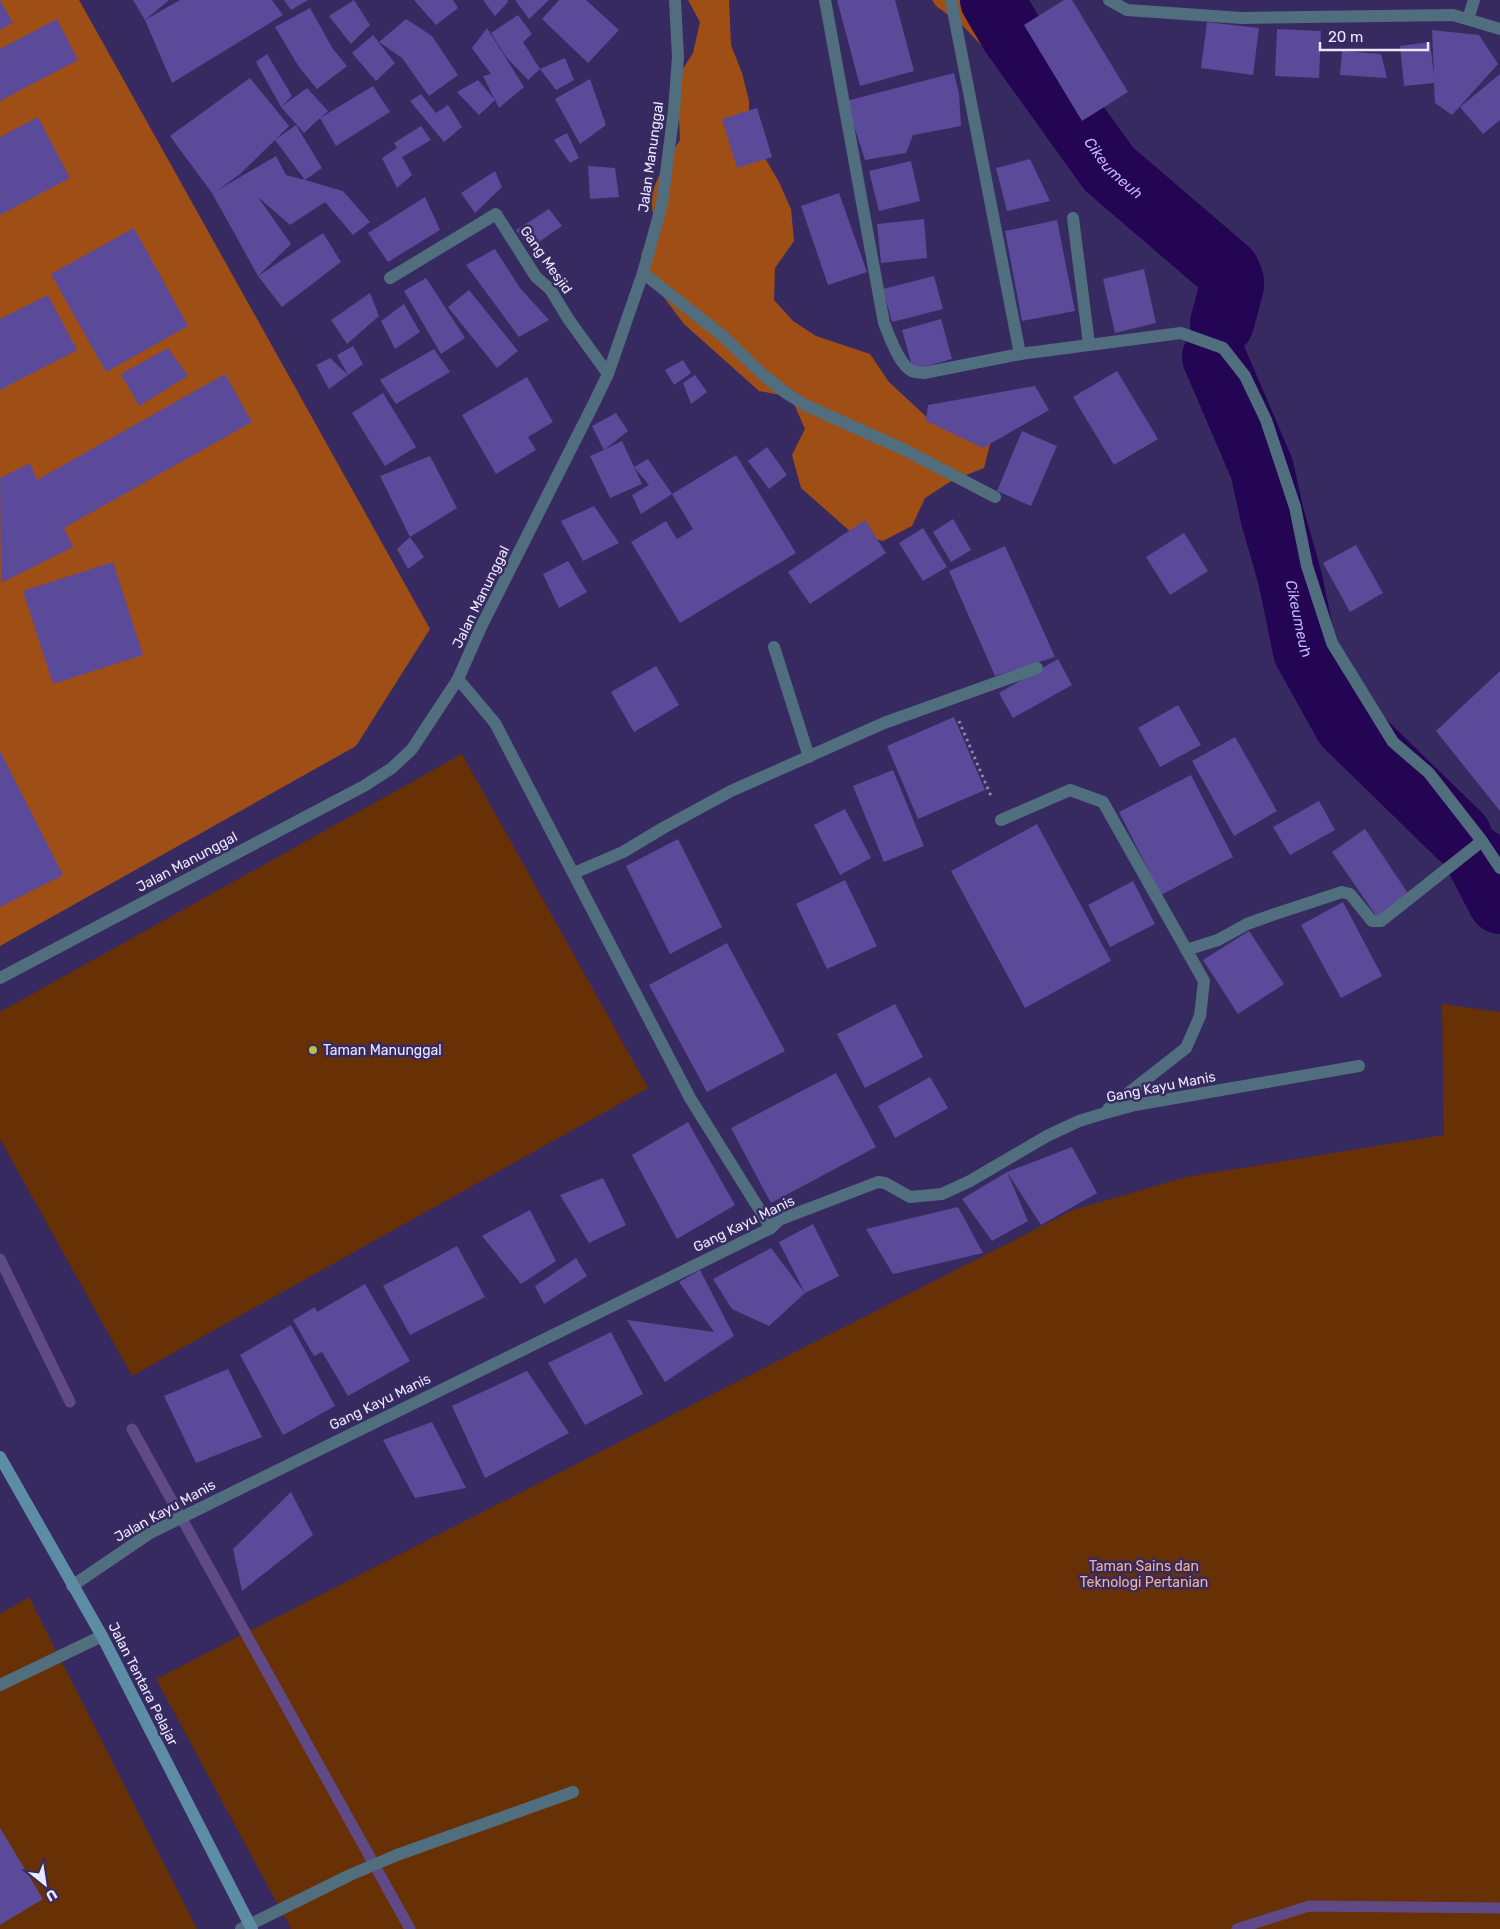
<svg xmlns="http://www.w3.org/2000/svg" width="1500" height="1929" viewBox="0 0 1500 1929" font-family="Rubik,sans-serif">
	<style>
		.green { fill: #683005 }
		.forest { fill: #9f4f15 }
		.lines { fill: none; stroke-linecap: round; stroke-linejoin: round }
		.stream { stroke: #5f4987; stroke-width: 11 }
		.river { stroke: #230554; stroke-width: 64 }
		.building { fill: #5b4999 }
		.path { stroke: #8f87ad; stroke-width: 3; stroke-dasharray: 2.5 4; stroke-linecap: butt }
		.service { stroke: #506e7d; stroke-width: 12 }
		.minor { stroke: #506e7d; stroke-width: 12 }
		.tertiary { stroke: #506e7d; stroke-width: 12 }
		.secondary { stroke: #5d8da5; stroke-width: 12 }
		.poi-dot { fill: #bcbf44; stroke: #372a61; stroke-width: 2 }
		.labels { text-anchor: middle; dominant-baseline: central; stroke-width: 5; stroke-linejoin: round; paint-order: stroke }
		.street-label { font-size: 14px; fill: #eae8fd; stroke: #372a61 }
		.poi-label { font-size: 14px; fill: #eae8fd; stroke: #372a61; text-anchor: start }
		.park-label { font-size: 14px; fill: #f4b28c; stroke: #372a61 }
		.water-label { font-size: 15px; font-style: italic; fill: #c0b6f8; stroke: #372a61 }
	</style>
	<rect width="100%" height="100%" fill="#372a61"/>
	<g class="green">
		<path d="M462 754 648 1088 132 1376 0 1139V1012Z"/>
		<path d="M1442 1004 1500 1012V1929H291L156 1679 1073 1210 1186 1177 1444 1135Z"/>
		<path d="M29 1597 197 1929H0V1614Z"/>
	</g>
	<g class="forest">
		<path d="M0 0H79L430 629 356 746 0 946Z"/>
		<path d="M688 0H729L731 45 742 73 749 101V131L779 182 791 209 794 241 775 268 774 300 793 321 816 336 870 354 889 382 932 422 992 436 984 468 953 480 925 498 912 526 883 541 852 533 801 488 792 455 805 429 791 397 759 391 684 324 653 283 641 254 654 226 651 195 663 166 680 140 677 78 693 53 700 22Z"/>
		<path d="M932 0H991L996 20 985 49 962 25 936 6Z"/>
	</g>
	<g class="lines">
		<g class="stream">
			<path d="M0 1259 70 1402"/>
			<path d="M132 1429 410 1929"/>
			<path d="M1237 1929 1309 1906 1500 1908"/>
		</g>
		<g class="river">
			<path id="s1" d="M992 0 1012 34 1109 169 1228 271 1232 281V286L1222 323"/>
			<path id="s2" d="M1214 357 1262 469 1272 515 1290 578 1305 651 1346 725 1460 836"/>
			<path d="M1477 858 1500 902"/>
		</g>
	</g>
	<g class="building">
		<path d="M0 0 13 23 0 30Z"/>
		<path d="M133 0H169L145 20Z"/>
		<path d="M180 0H272L283 15 172 83 145 20Z"/>
		<path d="M284 0H308L291 10Z"/>
		<path d="M354 0 370 25 351 44 329 16Z"/>
		<path d="M414 0H453L458 8 436 25Z"/>
		<path d="M483 0H507L508 2 495 16Z"/>
		<path d="M515 0H549L529 19Z"/>
		<path d="M559 0H586L619 30 588 63 542 19Z"/>
		<path d="M837 0H895L914 71 860 86Z"/>
		<path d="M1064 0H1072L1128 92 1082 121 1024 25Z"/>
		<path d="M310 8 333 49 347 66 317 89 299 67 275 27Z"/>
		<path d="M518 15 532 34 523 42 540 69 528 80 506 57 491 33Z"/>
		<path d="M57 19 78 60 0 101V49Z"/>
		<path d="M406 19 432 36 458 75 429 96 402 58 379 42Z"/>
		<path d="M1207 22 1259 28 1253 75 1201 68Z"/>
		<path d="M487 28 524 87 499 108 483 76 491 74 472 48Z"/>
		<path d="M1277 29 1321 31 1319 78 1275 76Z"/>
		<path d="M1432 30 1479 35 1498 64 1452 115 1435 103 1434 83 1404 86 1400 46 1430 42 1434 76Z"/>
		<path d="M373 35 395 63 376 81 352 53Z"/>
		<path d="M1342 51 1381 54 1387 78 1340 75Z"/>
		<path d="M267 54 292 96 281 107 307 88 328 111 320 118 373 86 390 112 336 146 320 118 304 133 281 107 256 62Z"/>
		<path d="M565 58 574 80 556 90 540 69Z"/>
		<path d="M954 73 959 94 961 126 913 135 906 153 865 160 846 101Z"/>
		<path d="M1500 74V120L1483 134 1460 107Z"/>
		<path d="M250 78 289 126 275 140 296 125 322 168 305 180 275 140 240 174 218 190 276 156 286 175 305 180 343 191 370 222 353 235 325 202 290 225 258 197 291 244 258 276 323 233 341 262 282 307 258 276 212 193 170 136Z"/>
		<path d="M590 79 606 125 580 144 555 99Z"/>
		<path d="M478 80 495 100 479 115 457 92Z"/>
		<path d="M421 94 436 113 448 105 462 127 444 142 410 101Z"/>
		<path d="M757 108 772 157 737 168 722 119Z"/>
		<path d="M38 117 70 178 0 215V137Z"/>
		<path d="M421 126 431 140 402 157 412 175 397 188 382 158 397 148 394 143Z"/>
		<path d="M567 133 579 158 570 163 554 140Z"/>
		<path d="M1030 159 1050 201 1007 211 996 168Z"/>
		<path d="M911 161 920 201 879 211 869 171Z"/>
		<path d="M588 166 615 168 619 197 590 199Z"/>
		<path d="M495 171 502 187 475 213 461 193Z"/>
		<path d="M839 193 867 272 828 285 801 206Z"/>
		<path d="M425 197 440 230 388 262 368 233Z"/>
		<path d="M549 209 562 226 530 248 516 230Z"/>
		<path d="M924 219 927 258 881 263 877 224Z"/>
		<path d="M1057 220 1075 311 1022 321 1005 231Z"/>
		<path d="M134 228 188 326 106 372 51 274Z"/>
		<path d="M495 249 520 288 549 320 519 337 466 265Z"/>
		<path d="M1144 269 1156 323 1115 333 1103 279Z"/>
		<path d="M934 276 943 309 892 322 883 289Z"/>
		<path d="M426 278 465 338 441 354 404 291Z"/>
		<path d="M469 290 518 351 497 368 448 307Z"/>
		<path d="M370 293 379 316 347 344 331 320Z"/>
		<path d="M48 295 77 350 0 390V319Z"/>
		<path d="M404 304 420 332 395 349 381 321Z"/>
		<path d="M941 319 952 359 913 370 902 330Z"/>
		<path d="M353 346 363 364 329 389 316 365 330 358 348 375 337 355Z"/>
		<path d="M168 348 188 376 139 406 121 374Z"/>
		<path d="M434 349 450 372 396 404 380 380Z"/>
		<path d="M683 360 691 373 674 385 665 370Z"/>
		<path d="M1117 371 1158 439 1114 465 1073 397Z"/>
		<path d="M225 374 252 422 64 528 73 547 1 583 0 478 30 463 37 480Z"/>
		<path d="M695 375 707 392 691 404 683 383Z"/>
		<path d="M527 377 553 422 528 437 536 450 496 474 462 415Z"/>
		<path d="M1035 386 1049 410 983 448 926 421 928 405Z"/>
		<path d="M383 393 416 447 385 466 352 413Z"/>
		<path d="M616 413 628 431 604 450 622 441 642 484 610 498 590 456 604 450 592 426Z"/>
		<path d="M1022 431 1057 446 1031 506 997 491Z"/>
		<path d="M767 447 787 475 769 489 748 461Z"/>
		<path d="M736 455 796 553 680 623 631 542 666 521 677 539 693 529 672 494Z"/>
		<path d="M430 456 457 508 410 537 424 557 408 569 397 549 410 537 380 476Z"/>
		<path d="M648 459 672 494 641 514 632 495 649 485 634 467Z"/>
		<path d="M594 506 619 543 583 561 561 521Z"/>
		<path d="M953 519 971 550 951 562 933 532Z"/>
		<path d="M865 520 886 553 810 604 788 572Z"/>
		<path d="M923 528 947 567 923 581 899 543Z"/>
		<path d="M1184 533 1208 571 1170 595 1146 557Z"/>
		<path d="M1356 545 1383 593 1350 612 1323 563Z"/>
		<path d="M1005 546 1055 657 995 676 949 571Z"/>
		<path d="M568 561 587 592 559 608 543 574Z"/>
		<path d="M113 562 143 655 53 684 23 591Z"/>
		<path d="M1058 659 1072 685 1013 718 999 693Z"/>
		<path d="M656 666 679 705 634 732 611 692Z"/>
		<path d="M1500 671V811L1436 731Z"/>
		<path d="M1178 705 1201 745 1160 767 1138 728Z"/>
		<path d="M954 717 985 790 918 819 887 746Z"/>
		<path d="M1235 737 1277 811 1234 836 1192 761Z"/>
		<path d="M0 751 63 875 0 907Z"/>
		<path d="M893 770 924 846 884 862 853 786Z"/>
		<path d="M1191 775 1233 857 1161 895 1119 812Z"/>
		<path d="M1319 801 1335 830 1290 855 1273 827Z"/>
		<path d="M845 809 871 858 840 875 814 825Z"/>
		<path d="M1037 824 1111 961 1025 1008 951 871Z"/>
		<path d="M1365 829 1409 895 1377 917 1332 852Z"/>
		<path d="M678 839 722 927 670 954 626 866Z"/>
		<path d="M845 880 877 946 827 969 796 904Z"/>
		<path d="M1133 881 1155 924 1110 947 1088 905Z"/>
		<path d="M1343 902 1382 976 1341 998 1301 925Z"/>
		<path d="M1249 931 1284 984 1238 1014 1203 960Z"/>
		<path d="M727 943 785 1051 707 1092 649 985Z"/>
		<path d="M895 1004 923 1057 865 1088 837 1034Z"/>
		<path d="M836 1073 876 1147 771 1203 731 1128Z"/>
		<path d="M930 1077 948 1108 895 1138 878 1106Z"/>
		<path d="M688 1122 735 1205 677 1239 632 1155Z"/>
		<path d="M1072 1147 1097 1193 1041 1225 1007 1172 1028 1221 992 1241 962 1199 1007 1172Z"/>
		<path d="M603 1178 626 1225 589 1243 560 1195Z"/>
		<path d="M958 1207 983 1253 893 1274 866 1229Z"/>
		<path d="M530 1210 556 1261 521 1284 482 1236Z"/>
		<path d="M813 1224 839 1276 805 1293 779 1242Z"/>
		<path d="M457 1246 485 1297 410 1335 383 1286Z"/>
		<path d="M771 1248 805 1293 769 1326 732 1309 713 1279Z"/>
		<path d="M576 1258 587 1276 544 1304 535 1286Z"/>
		<path d="M700 1270 734 1336 665 1382 627 1320 714 1332 679 1282Z"/>
		<path d="M365 1284 410 1361 348 1396 322 1352 314 1356 293 1320 315 1307 317 1312Z"/>
		<path d="M291 1325 335 1406 283 1435 240 1355Z"/>
		<path d="M611 1332 643 1394 585 1425 548 1363Z"/>
		<path d="M228 1369 262 1437 196 1463 164 1396Z"/>
		<path d="M527 1371 569 1433 485 1478 452 1406Z"/>
		<path d="M432 1422 466 1488 415 1498 383 1440Z"/>
		<path d="M291 1492 313 1535 242 1591 233 1549Z"/>
		<path d="M0 1828 43 1899 0 1925Z"/>
	</g>
	<g class="lines">
		<path class="path" d="M959 721 991 796"/>
		<g class="service">
			<path d="M774 647 809 757"/>
			<path d="M0 1685 102 1636"/>
			<path d="M241 1929 350 1875 397 1855 573 1792"/>
		</g>
		<g class="minor">
			<path d="M825 0 884 323C889 335 899 365 912 371 915 373 921 372 924 373L1020 354 1181 333 1223 348 1245 376 1266 420 1295 507 1307 566 1332 643 1393 742 1429 773 1482 841 1500 868"/>
			<path d="M951 0 1020 354"/>
			<path d="M1109 0 1127 10 1242 18 1453 15 1500 29"/>
			<path d="M1468 19 1474 0"/>
			<path d="M1073 218 1089 344"/>
			<path d="M643 273 723 336 762 374 786 393 805 405 905 450 995 497"/>
			<path d="M390 278 496 214 536 277 550 289 569 320 608 374"/>
			<path d="M458 679 495 723 690 1098 771 1228"/>
			<path d="M1001 820 1070 790 1103 802 1204 981 1200 1016 1186 1048 1108 1109"/>
			<path d="M574 873 623 852 663 828 731 791 884 723 1037 668"/>
			<path d="M1186 950 1218 940 1247 924 1272 915 1342 892 1350 894 1372 921H1381L1482 841"/>
			<path d="M72 1586 150 1533 771 1228 779 1220 878 1182 885 1183 910 1197 942 1194 970 1181 1047 1136 1079 1121 1102 1114 1135 1105 1359 1066"/>
		</g>
		<path class="tertiary" d="M0 978 364 786 392 768 412 749 458 679 481 627 595 401 608 374 643 273 662 204 674 110 678 57 675 0"/>
		<path class="secondary" d="M0 1457 102 1636 252 1929"/>
	</g>
	<circle class="poi-dot" cx="313" cy="1050" r="5"/>
	<g class="labels">
		<g class="street-label">
			<text transform="translate(651 157) rotate(-82)">Jalan Manunggal</text>
			<text transform="translate(546 260) rotate(55)">Gang Mesjid</text>
			<text transform="translate(481 597) rotate(-64)">Jalan Manunggal</text>
			<text transform="translate(187 862) rotate(-28)">Jalan Manunggal</text>
			<text transform="translate(1161 1087) rotate(-11)">Gang Kayu Manis</text>
			<text transform="translate(744 1224) rotate(-26)">Gang Kayu Manis</text>
			<text transform="translate(380 1402) rotate(-26)">Gang Kayu Manis</text>
			<text transform="translate(165 1511) rotate(-29)">Jalan Kayu Manis</text>
			<text transform="translate(143 1684) rotate(63)">Jalan Tentara Pelajar</text>
		</g>
		<g class="poi-label">
			<text x="323" y="1050">Taman Manunggal</text>
		</g>
		<g class="park-label">
			<text x="1144" y="1566">Taman Sains dan<tspan x="1144" dy="16">Teknologi Pertanian</tspan></text>
		</g>
		<g class="water-label">
			<text stroke="none"><textPath href="#s1" startOffset="208">Cikeumeuh</textPath></text>
			<text stroke="none"><textPath href="#s2" startOffset="276">Cikeumeuh</textPath></text>
		</g>
	</g>
	<g transform="translate(45 1884) rotate(150)" stroke="#372a61" stroke-width="4" paint-order="stroke">
	<path d="M0-4L9 19L0 12L-9 19Z" fill="#eae8fd"/>
	<text y="-8" font-size="14" font-weight="bold" text-anchor="middle" fill="#eae8fd">U</text>
	</g>
	<path d="M1320 42v8h108v-8" fill="none" stroke="#eae8fd" stroke-width="2.5"/>
	<text x="1328" y="42" font-size="15" fill="#eae8fd" stroke="#372a61" stroke-width="4" paint-order="stroke">20 m</text>
</svg>
